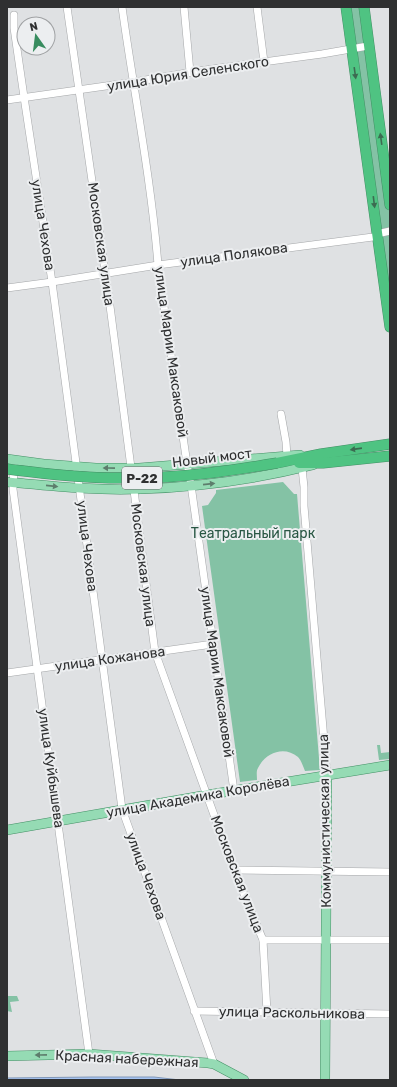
<svg xmlns="http://www.w3.org/2000/svg" width="397" height="1087" viewBox="0 0 397 1087" font-family="Rubik,sans-serif">
	<style>
		.green { fill: #84c2a5 }
		.water { fill: #a6c5f3; stroke: #8298b9 }
		.lines { fill: none; stroke-linecap: round; stroke-linejoin: round }
		.minor-casing { stroke: #a5a7a9; stroke-width: 8 }
		.major-casing { stroke: #449066; stroke-width: 10 }
		.highway-casing { stroke: #449066; stroke-width: 11 }
		.minor { stroke: #fff; stroke-width: 7 }
		.major { stroke: #95dbb4; stroke-width: 9 }
		.highway { stroke: #4fc382; stroke-width: 10 }
		.highway-bridge-casing { stroke: #449066; stroke-width: 11; stroke-linecap: butt }
		.highway-bridge { stroke: #4fc382; stroke-width: 10 }
		.oneway { fill: #3c6b51 }
		.oneway2 { fill: #5d7d6c }
		.labels { text-anchor: middle; dominant-baseline: central; stroke-width: 4; stroke-linejoin: round; paint-order: stroke }
		.shield { fill: #eceef0; stroke: #68696a; stroke-width: 1 }
		.shield-label { font-size: 13px; font-weight: bold; fill: #2f3031 }
		.street-label { font-size: 14px; fill: #2f3031; stroke: #eceef0 }
		.park-label { font-size: 14px; fill: #295744; stroke: #eceef0 }
	</style>
	<rect width="100%" height="100%" fill="#dfe1e3"/>
	<g class="green">
		<path d="M346 7H363L390 205V327Z"/>
		<path d="M283 482 294 494H297L320 770 305 771C303 766 301 760 298 757 284 745 265 753 258 768 256 771 257 776 257 780L240 782 202 506 208 505 216 493V490Z"/>
		<path d="M377 745H380L381 753 390 752V759L379 760Z"/>
		<path d="M7 996H17L19 1001 10 1002 12 1012 7 1011V1006L8 1005Z"/>
	</g>
	<path class="water" d="M93 1077H154L180 1080H7V1078Z"/>
	<g class="lines">
		<defs>
			<g id="minor">
				<path d="M67 7 110 306 155 652 234 870 263 940 267 1012"/>
				<path d="M122 7C134 93 151 178 158 265L187 464 191 485 234 791"/>
				<path d="M184 7 190 72"/>
				<path d="M257 7 264 62"/>
				<path d="M14 15V28L24 97 52 282 122 809 214 1064"/>
				<path d="M7 100 134 82 198 71 322 54 368 46"/>
				<path d="M7 288 52 282 158 265 373 237 377 234 390 231"/>
				<path d="M281 414 286 442 287 456"/>
				<path d="M14 466 13 489 89 1054"/>
				<path d="M302 468 304 487V506L327 775"/>
				<path d="M7 673 213 644"/>
				<path d="M234 870 390 872"/>
				<path d="M263 940H390"/>
				<path d="M194 1011 390 1014"/>
			</g>
			<g id="major">
				<path d="M7 459 44 464 96 468H139L300 455"/>
				<path d="M7 482C52 486 96 491 141 489 199 487 257 479 313 465"/>
				<path d="M7 830 207 795 390 765"/>
				<path d="M7 1056 89 1054 208 1063 214 1064 244 1080"/>
				<path d="M325 1080 327 775"/>
			</g>
			<g id="highway">
				<path d="M346 7 390 327"/>
				<path d="M364 7 390 205"/>
				<path d="M277 463 321 454 390 444"/>
				<path d="M299 463H323L390 456"/>
			</g>
		</defs>
		<use href="#minor" class="minor-casing"/>
		<use href="#major" class="major-casing"/>
		<use href="#highway" class="highway-casing"/>
		<use href="#minor" class="minor"/>
		<use href="#major" class="major"/>
		<use href="#highway" class="highway"/>
		<defs>
			<path id="highway-bridge" d="M7 469C48 474 90 479 132 478 181 478 229 471 277 463"/>
		</defs>
		<use href="#highway-bridge" class="highway-bridge-casing"/>
		<use href="#highway-bridge" class="highway-bridge"/>
	</g>
	<defs><path id="oneway-solid" d="M-6-.8H1V-3.2L6.5 0L1 3.2V.8H-6Z"/></defs>
	<g class="oneway">
		<use href="#oneway-solid" transform="translate(355 73) rotate(82)"/>
		<use href="#oneway-solid" transform="translate(381 139) rotate(-98)"/>
		<use href="#oneway-solid" transform="translate(374 202) rotate(83)"/>
		<use href="#oneway-solid" transform="translate(356 449) rotate(172)"/>
	</g>
	<g class="oneway2">
		<use href="#oneway-solid" transform="translate(109 468) rotate(-179)"/>
		<use href="#oneway-solid" transform="translate(209 484) rotate(-6)"/>
		<use href="#oneway-solid" transform="translate(52 486) rotate(6)"/>
		<use href="#oneway-solid" transform="translate(41 1055) rotate(179)"/>
	</g>
	<g class="labels">
		<rect class="shield" x="122" y="467" width="40" height="22" rx="3"/>
		<g class="shield-label">
			<text x="142" y="478">Р-22</text>
		</g>
		<g class="street-label">
			<text transform="translate(188 74) rotate(-9)">улица Юрия Селенского</text>
			<text transform="translate(43 225) rotate(81)">улица Чехова</text>
			<text transform="translate(101 244) rotate(82)">Московская улица</text>
			<text transform="translate(234 255) rotate(-8)">улица Полякова</text>
			<text transform="translate(171 352) rotate(82)">улица Марии Максаковой</text>
			<text transform="translate(212 458) rotate(-7)">Новый мост</text>
			<text transform="translate(87 546) rotate(83)">улица Чехова</text>
			<text transform="translate(143 565) rotate(83)">Московская улица</text>
			<text transform="translate(110 659) rotate(-8)">улица Кожанова</text>
			<text transform="translate(217 672) rotate(82)">улица Марии Максаковой</text>
			<text transform="translate(51 768) rotate(82)">улица Куйбышева</text>
			<text transform="translate(198 797) rotate(-10)">улица Академика Королёва</text>
			<text transform="translate(325 821) rotate(-91)">Коммунистическая улица</text>
			<text transform="translate(237 874) rotate(69)">Московская улица</text>
			<text transform="translate(146 876) rotate(70)">улица Чехова</text>
			<text transform="translate(292 1013) rotate(1)">улица Раскольникова</text>
			<text transform="translate(127 1059) rotate(3)">Красная набережная</text>
		</g>
		<g class="park-label">
			<text x="253" y="533">Театральный парк</text>
		</g>
	</g>
	<rect width="397" height="1087" fill="none" stroke="#2f3031" stroke-width="16"/>
	<g transform="translate(36 36) rotate(346)"><circle r="19" fill="#eceef0" stroke="#a0a2a4"/>
	<path d="M0-3L7 15L0 10L-7 15Z" fill="#388c5f"/>
	<text y="-6" font-size="11" font-weight="bold" text-anchor="middle" fill="#2f3031">N</text>
	</g>
</svg>
